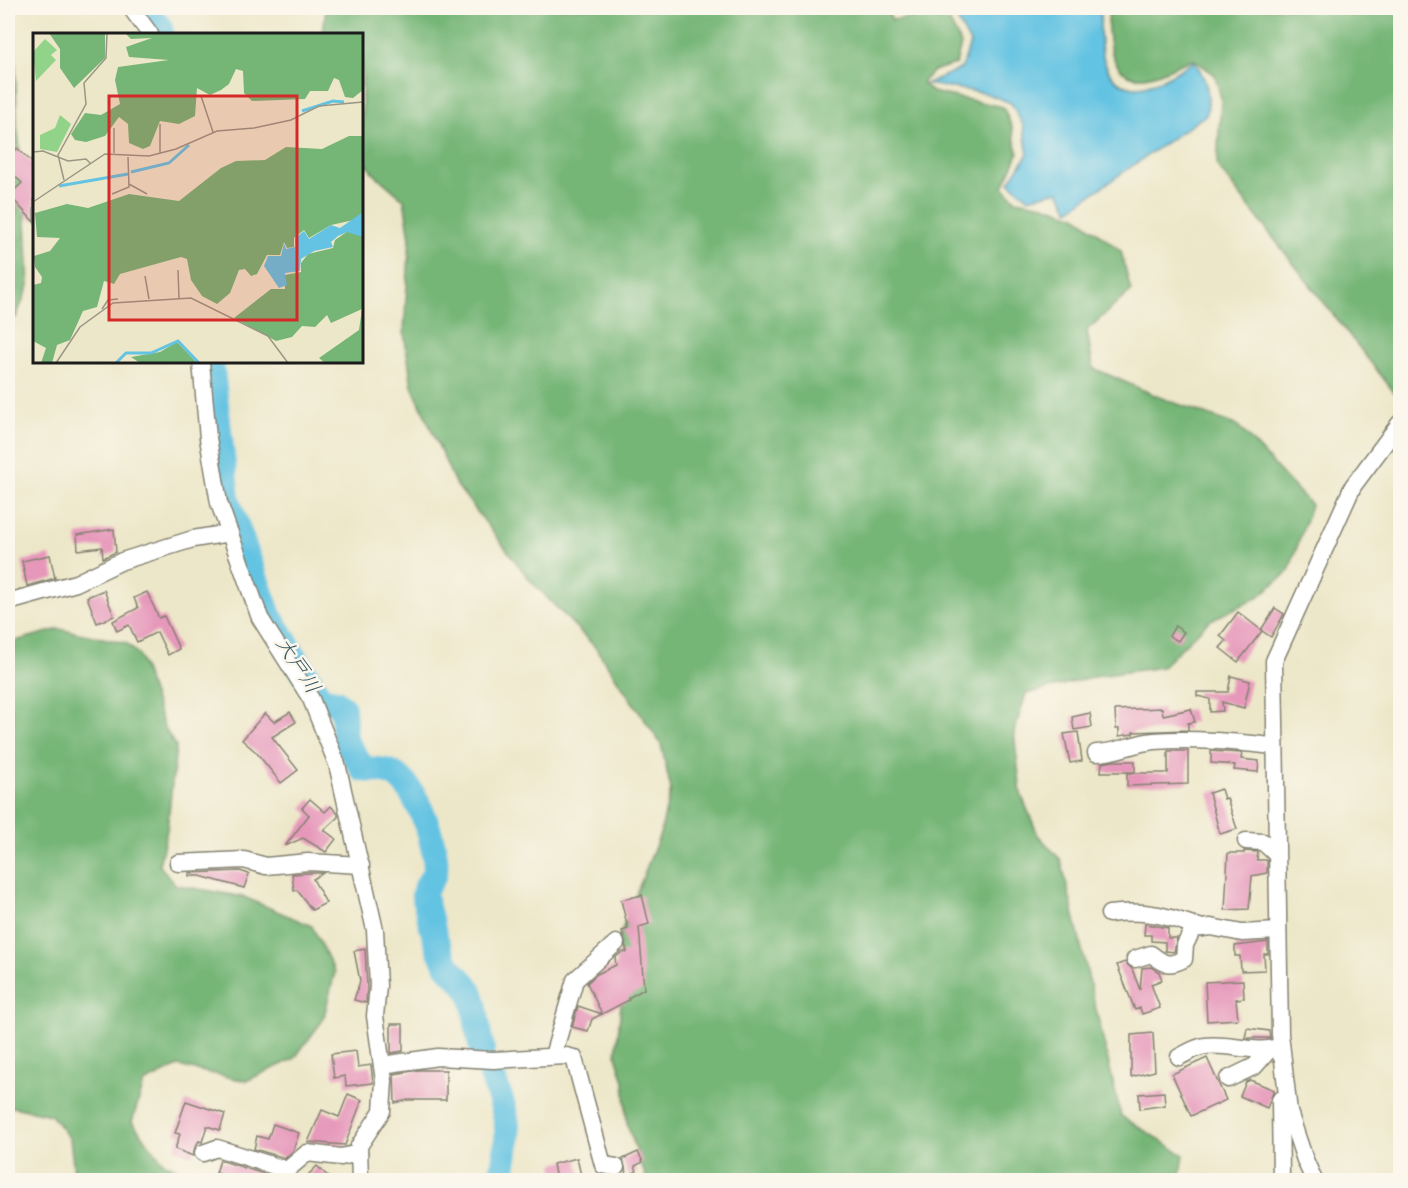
<svg xmlns="http://www.w3.org/2000/svg" width="1408" height="1188" viewBox="0 0 1408 1188" font-family="'Playpen Sans','Klee One',sans-serif">
	<style>
		.forest { fill: #75b576; stroke: #486849; stroke-width: 1.5 }
		.water { fill: #64c3e2; stroke: #40707f; stroke-width: 1.5 }
		.lines { fill: none; stroke-linecap: round; stroke-linejoin: round }
		.river { stroke: #64c3e2; stroke-width: 26 }
		.building { fill: #e697ba }
		.street-casing { stroke: #848272; stroke-width: 19 }
		.street { stroke: #fff; stroke-width: 16 }
		.labels { text-anchor: middle; dominant-baseline: central; stroke-width: 5; stroke-linejoin: round; paint-order: stroke }
		.water-label { font-size: 21px; font-style: italic; fill: #355661; stroke: #fbf7ec }
		.inset-river { fill: none; stroke: #64c3e2; stroke-width: 3 }
		.inset-road { fill: none; stroke: #999684; stroke-width: 1.5 }
		.view { fill: #d62828; fill-opacity: 0.15; stroke: #d62828; stroke-width: 3 }
		.inset-edge { fill: none; stroke: #1c1c1c; stroke-width: 3 }
	</style>
	<rect width="100%" height="100%" fill="#fbf7ec"/>
	<filter id="ink" filterUnits="userSpaceOnUse"><feTurbulence type="fractalNoise" baseFrequency=".0167" numOctaves="2"/><feDisplacementMap in="SourceGraphic" scale="12" xChannelSelector="R" yChannelSelector="G"/><feConvolveMatrix kernelMatrix="1 2 1 2 8 2 1 2 1" color-interpolation-filters="sRGB"/></filter>
	<filter id="wash" filterUnits="userSpaceOnUse"><feTurbulence type="fractalNoise" baseFrequency=".008" numOctaves="4" result="noise"/><feDisplacementMap in="SourceGraphic" scale="24" xChannelSelector="R" yChannelSelector="G"/><feGaussianBlur stdDeviation="1.35" result="paint"/><feColorMatrix in="noise" values="0 0 0 0 0 0 0 0 0 0 0 0 0 0 0 0 0 1.4 0 .05"/><feComposite in="paint" operator="in"/></filter>
	<g filter="url(#wash)">
		<rect width="100%" height="100%" fill="#ede7c9"/>
		<g class="forest">
			<path d="M8 8H14L17 127 24 179 29 285 16 317 8 322Z"/>
			<path d="M326 8H885L892 20 927 15 950 22 961 44 956 64 933 71 922 83 932 92 1003 107 1012 127 1018 154 1003 187 1016 200 1044 205 1076 216 1121 251 1131 291 1087 330 1093 368 1159 397 1238 426 1311 505 1289 571 1258 597 1209 621 1162 667 1098 676 1026 694 1014 732 1021 794 1038 835 1061 860 1121 1116 1184 1155 1180 1180H647L627 1124 624 1081 616 1056 622 993 619 937 660 834 671 790 661 744 595 647 530 580 455 483 412 386 404 332 410 238 404 200 373 173 362 157V34H323Z"/>
			<path d="M1109 8H1400V394L1397 396 1217 166 1221 98 1215 75 1193 59C1178 64 1159 76 1144 77 1108 81 1106 32 1109 8Z"/>
			<path d="M59 629 126 643 139 655 164 727 176 747 167 830 159 865 176 885 244 897 312 926 335 972 323 1020 294 1059 246 1081 178 1066 144 1083 132 1122 163 1162 201 1180H75L70 1139 51 1115 13 1107 8 1109V643Z"/>
		</g>
		<path class="water" d="M937 8H1101C1099 34 1097 85 1135 87 1152 88 1180 70 1194 61 1207 80 1210 92 1207 114L1069 210 1059 191 1028 198 1009 182 1028 154 1023 125 1011 103 985 93 926 84 962 68 970 43 954 14Z"/>
		<g class="lines">
			<g class="river">
				<path d="M143 8 160 28 161 34"/>
				<path d="M211 362 227 500 269 616 321 699 336 702 343 709 345 740 363 769C373 770 386 769 395 775 416 787 439 847 435 871 433 880 424 886 424 896 430 917 435 947 448 966 455 976 466 981 471 994 478 1012 476 1030 482 1048"/>
				<path d="M489 1067C507 1117 514 1127 500 1180"/>
			</g>
		</g>
		<g id="blocks">
			<g class="building">
				<path d="M17 148 34 164V222L9 195 22 183 8 170V159Z"/>
				<path d="M114 529 116 552 103 558 102 547 78 550 77 535Z"/>
				<path d="M50 555 55 578 27 586 22 561Z"/>
				<path d="M104 590 114 616 97 623 87 597Z"/>
				<path d="M147 592 159 618 164 616 179 649 168 655 157 632 137 642 129 625 117 631 113 621 138 608 134 598Z"/>
				<path d="M1275 608 1284 614 1271 637 1262 631 1238 662 1220 648 1226 641 1220 636 1238 612 1261 630Z"/>
				<path d="M1175 626 1184 632 1178 641 1169 636Z"/>
				<path d="M1231 676 1250 681 1244 708 1222 702 1223 711 1210 712V699L1197 696V692H1228Z"/>
				<path d="M1162 708 1163 715 1191 709 1195 722 1188 723V730L1133 732V734L1119 736V729H1116L1115 710Z"/>
				<path d="M290 712 296 722 272 737 298 770 281 783 256 752 242 740 265 713 274 722Z"/>
				<path d="M1090 713 1092 727 1074 730 1072 717Z"/>
				<path d="M1078 732 1082 761 1070 763 1064 734Z"/>
				<path d="M1168 751H1188V784L1127 786V773H1168Z"/>
				<path d="M1211 751 1242 753 1241 759 1259 761 1258 772 1234 770 1235 765 1211 763Z"/>
				<path d="M1114 761H1135V772H1101L1102 763Z"/>
				<path d="M1221 789 1224 799 1227 798 1237 829 1220 834 1209 793Z"/>
				<path d="M310 799 325 812 331 806 338 814V817L324 830 336 839 326 852 303 838 285 846 309 815 302 808Z"/>
				<path d="M1244 851 1258 852 1257 860H1267V873L1252 876 1249 909 1225 910 1228 853H1244Z"/>
				<path d="M240 871 249 874 244 888 200 876H189V873Z"/>
				<path d="M308 873H323L313 879 326 903 312 910 297 890 294 891 292 874Z"/>
				<path d="M642 895 649 924 639 927 644 989 628 998 629 1000 592 1019 588 1031 572 1027 578 1006 602 1014 587 983 597 974 616 965 615 958 622 952H627L622 931 628 929 621 900Z"/>
				<path d="M1145 924 1168 928V938H1177L1174 952 1165 951V942L1151 941V935H1144Z"/>
				<path d="M1268 942V954H1264L1265 970 1241 971 1240 956H1235V946Z"/>
				<path d="M365 949 367 986 366 1003 354 1000 360 981 354 951Z"/>
				<path d="M1125 962 1132 969 1140 990 1142 968 1151 967 1159 972 1162 980 1151 984 1160 1008 1142 1014 1140 1008 1135 1010 1117 965Z"/>
				<path d="M1243 980 1244 998 1236 999 1238 1019 1207 1021 1205 982Z"/>
				<path d="M391 1024H403V1051L391 1053Z"/>
				<path d="M1247 1028 1269 1031 1270 1038H1245Z"/>
				<path d="M1153 1033 1155 1071 1131 1077V1035Z"/>
				<path d="M356 1051 358 1067 371 1065 373 1083 346 1086 345 1076 334 1078 331 1054Z"/>
				<path d="M1207 1058 1226 1100 1191 1116 1172 1074Z"/>
				<path d="M419 1070H446V1100H408L395 1103 394 1074Z"/>
				<path d="M1250 1080 1274 1090 1267 1108 1240 1096 1246 1082Z"/>
				<path d="M1164 1092 1165 1105 1140 1109 1139 1094Z"/>
				<path d="M348 1094 362 1100 345 1145 308 1142 322 1110 339 1117Z"/>
				<path d="M186 1101 225 1114 220 1130 207 1126 202 1142 199 1141 195 1147 193 1156 175 1149 180 1134 175 1133Z"/>
				<path d="M273 1124 299 1133 293 1151 285 1158 254 1149 257 1136 268 1139Z"/>
				<path d="M638 1152 643 1162 635 1166 637 1171 627 1176 623 1159Z"/>
				<path d="M577 1158 582 1180H556L553 1164Z"/>
				<path d="M220 1160 264 1174 262 1180H242L216 1173Z"/>
				<path d="M317 1166 332 1180H303Z"/>
			</g>
		</g>
	</g>
	<g filter="url(#ink)">
		<use href="#blocks" fill-opacity="0" stroke="#848272" stroke-width="1.5"/>
		<g class="lines">
			<defs>
				<g id="street">
					<path d="M131 8 150 34"/>
					<path d="M201 362 208 438 219 503 260 618 311 699 337 764 375 930 378 986 375 1016 384 1081 382 1111 359 1146 360 1180"/>
					<path d="M8 602 76 583 122 561 193 539 230 533"/>
					<path d="M1096 753C1116 753 1133 743 1154 741 1194 738 1234 742 1274 746"/>
					<path d="M1246 841 1263 842 1276 854"/>
					<path d="M178 863 244 860 266 866 308 862 361 865"/>
					<path d="M1109 914C1146 909 1167 916 1202 928"/>
					<path d="M1135 959 1151 954C1164 964 1168 967 1184 959L1185 945 1193 929 1211 927 1242 933 1278 931"/>
					<path d="M553 1056 575 980 616 943"/>
					<path d="M1179 1057C1187 1053 1196 1047 1205 1046 1231 1043 1257 1055 1281 1046V1056"/>
					<path d="M382 1065 438 1057 493 1060 566 1056 574 1058 603 1165 616 1167"/>
					<path d="M1228 1079 1255 1066 1268 1051"/>
					<path d="M1280 1100 1281 1180"/>
					<path d="M203 1153 217 1148 287 1170 307 1153 341 1157 359 1153"/>
					<path d="M1314 1180 1305 1160 1289 1112 1280 1034 1274 661 1353 486 1400 423"/>
				</g>
			</defs>
			<use href="#street" class="street-casing"/>
			<use href="#street" class="street"/>
		</g>
	</g>
	<g class="labels">
		<g class="water-label">
			<text transform="translate(300 664) rotate(57)">大戸川</text>
		</g>
	</g>
	<g transform="translate(33 33)">
		<rect width="330" height="330" fill="#ede7c9"/>
		<path d="M12 6 24 17 18 22 23 27 3 48 0 19ZM27 82 38 91 24 119 7 116V102L22 95Z" fill="#92d38a"/>
		<path d="M16 0H72V25L41 55 27 35V16ZM92 0H330V57L320 65 312 64 306 47 301 45 295 58H277L272 66 219 68 211 60 210 38 203 36 196 51 188 57 177 62 164 55 162 83 146 91 127 88 117 113 110 116 96 110 95 91 86 84 72 103 53 109 42 107 38 101 52 80 68 82 87 71 82 47 85 34 136 27 96 24 93 14 119 5 98 6ZM316 103H330V330H292L286 325 326 297 329 276 298 290 294 282 282 294 269 293 259 304 243 308 201 285 238 256H252V242L268 239V230L275 221 300 215 302 207 321 194V187L298 192 276 205 271 197 261 205V214L254 215 251 209 247 222H234L224 241 218 243 212 236 206 237 197 260 184 271 169 263 158 247 154 226 148 224 87 241 81 251 71 248 64 274 50 278 37 307 24 312 19 330H8L13 315 0 308V252L8 250 9 244 2 234 1 223 17 218 27 205 4 204 2 180 34 171 55 175 96 161 146 168 188 135 203 128 232 127 253 114 289 116ZM144 309 164 330H107L98 324 127 319Z" fill="#75b576"/>
		<path d="M330 179V204L314 199 305 203 298 209 300 214 281 218 268 226 267 238 252 240 254 252 246 255 231 233 235 223H248L251 210 253 216 262 214V205L271 198 276 206 298 192 307 195Z" fill="#64c3e2"/>
		<path class="inset-river" d="M269 78 300 68 311 69M98 139 136 130 156 112M26 153 95 141M83 330 93 320H118L145 308 166 330"/>
		<path class="inset-road" d="M168 63 180 99M81 95V120M0 119 10 118 35 128 53 126 58 131M127 120V91M31 147 25 122 53 71 51 50 73 25 74 0M96 151 114 161M79 161 96 154 95 124M0 169 72 121 116 123 143 116 184 98 221 95 258 87 286 73 330 69M145 237 146 265M112 243 116 266M69 276 75 267 85 266M23 330 47 294 80 270 158 265 235 303 255 330"/>
		<path class="view" d="M76 63H264V287H76Z"/>
		<rect width="330" height="330" class="inset-edge"/>
	</g>
	<rect width="1408" height="1188" fill="none" stroke="#fbf7ec" stroke-width="30"/>
</svg>
